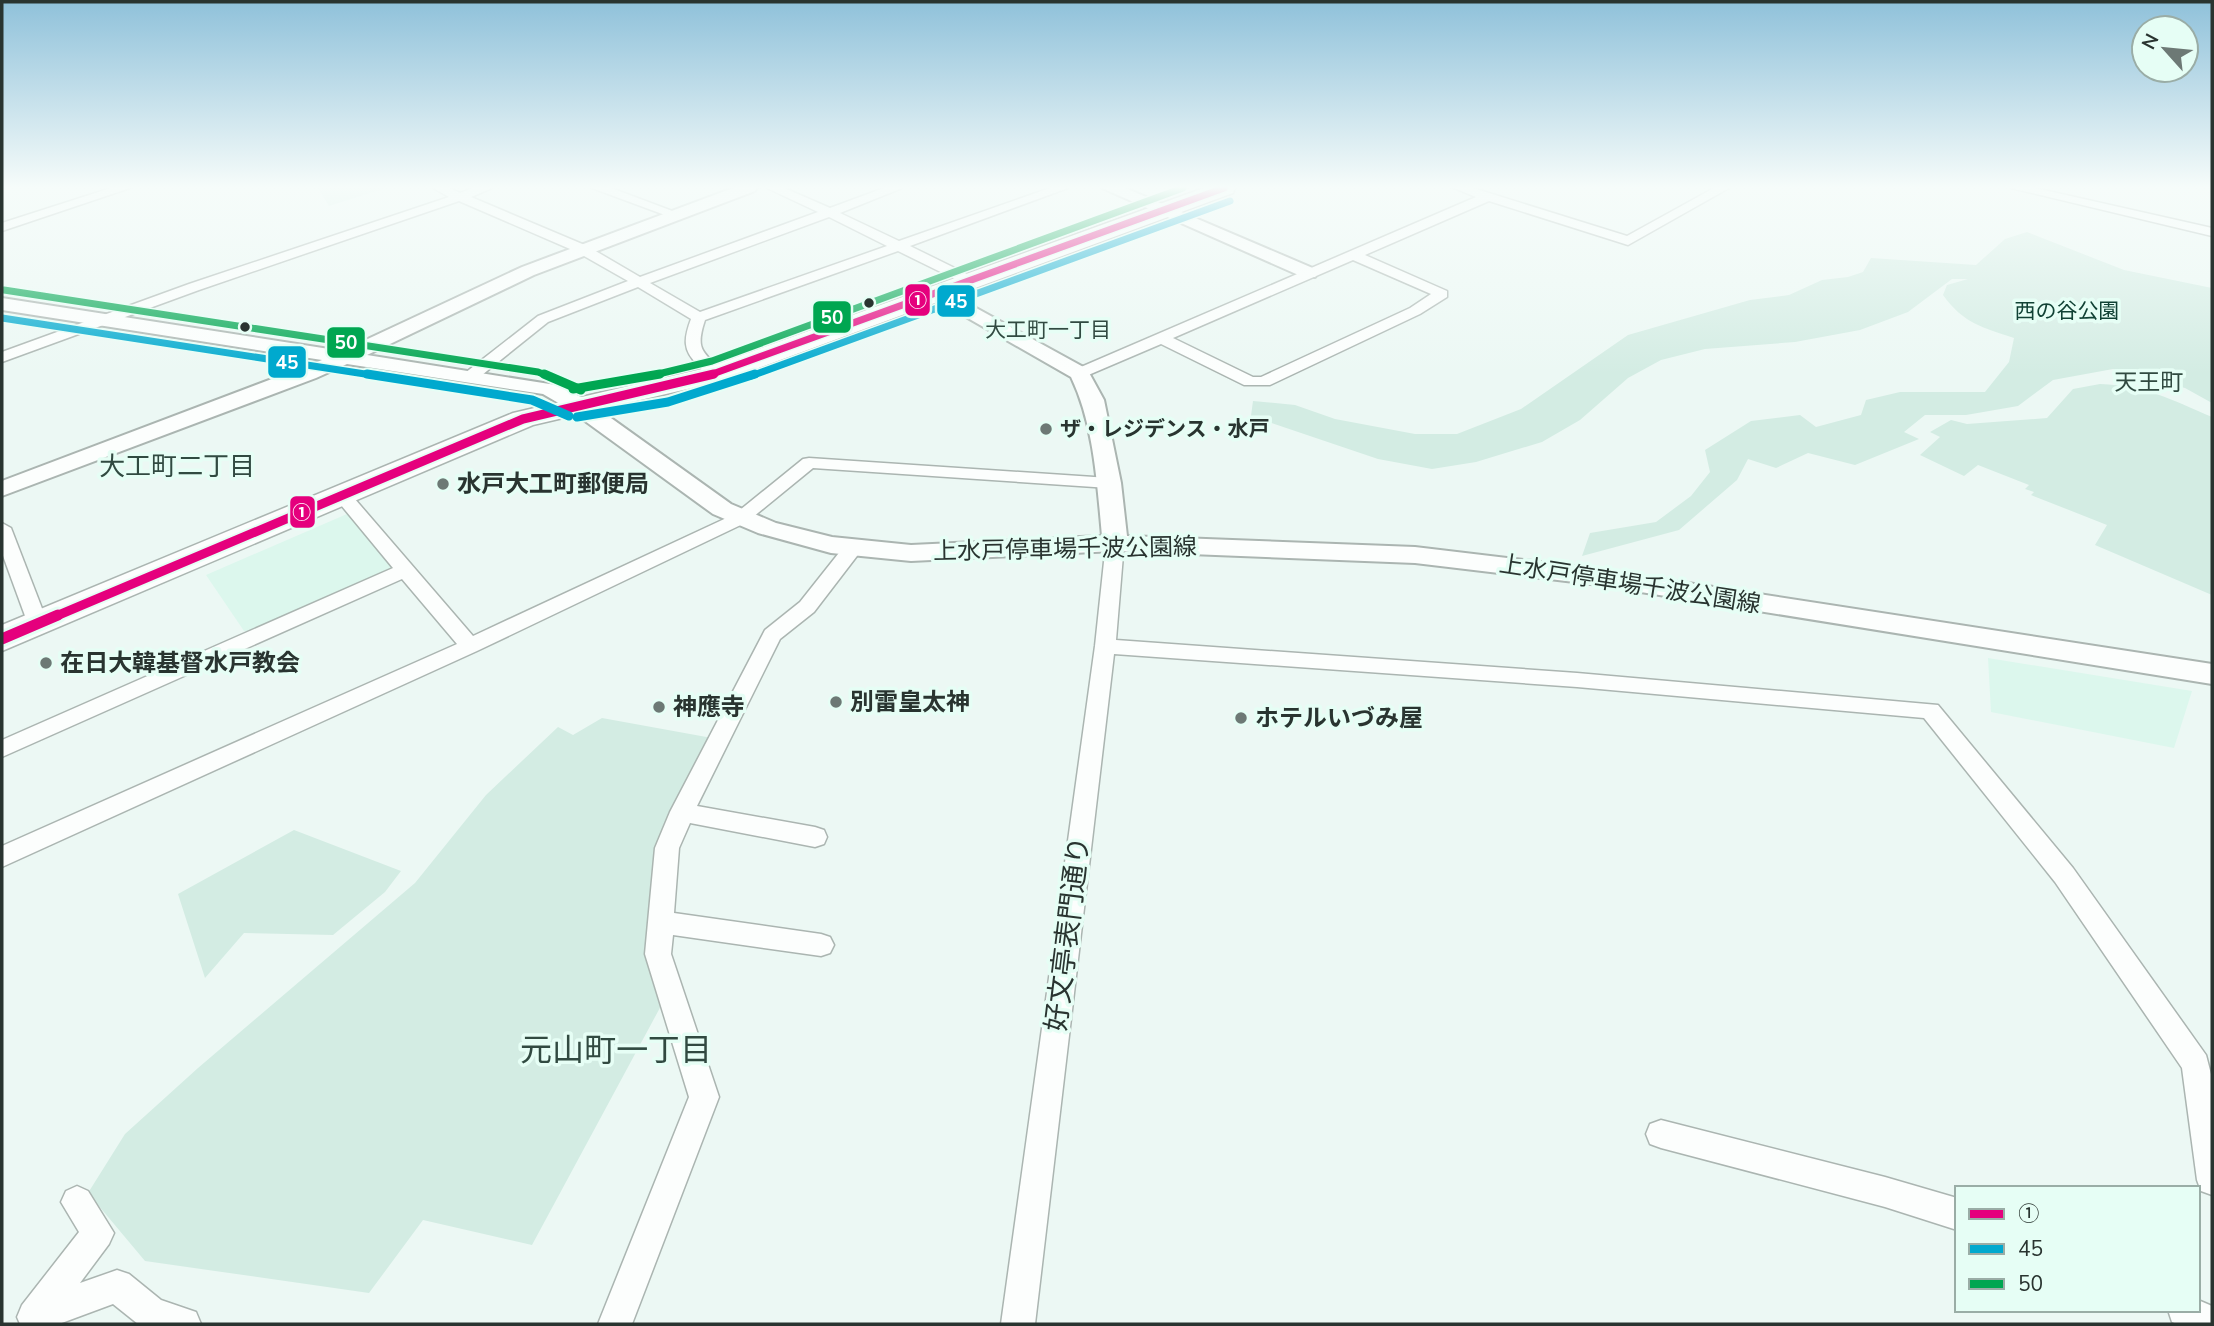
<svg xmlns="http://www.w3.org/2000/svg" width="2214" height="1326" viewBox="0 0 2214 1326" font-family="'Nunito Sans','Noto Sans JP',sans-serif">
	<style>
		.built { fill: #dcf7ed }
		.green { fill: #d3ece3 }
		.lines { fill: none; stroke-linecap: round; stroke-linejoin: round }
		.street-casing { stroke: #abb5b1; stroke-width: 3 }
		.secondary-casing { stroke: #abb5b1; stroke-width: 4 }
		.highway-casing { stroke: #abb5b1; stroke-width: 3 }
		.street { fill: #fcfefd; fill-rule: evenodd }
		.secondary { fill: #fcfefd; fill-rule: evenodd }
		.highway { fill: #fcfefd; fill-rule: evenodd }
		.bus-1-far2-casing { stroke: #e6fef5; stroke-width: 10 }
		.bus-1-far1-casing { stroke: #e6fef5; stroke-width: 13 }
		.bus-1-casing { stroke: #e6fef5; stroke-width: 17 }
		.bus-2-far1-casing { stroke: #e6fef5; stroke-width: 10 }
		.bus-2-casing { stroke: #e6fef5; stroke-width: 13 }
		.bus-3-far1-casing { stroke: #e6fef5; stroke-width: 10 }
		.bus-3-casing { stroke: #e6fef5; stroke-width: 13 }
		.bus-1-far2 { stroke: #e5007d; stroke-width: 7 }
		.bus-1-far1 { stroke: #e5007d; stroke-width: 9 }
		.bus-1 { stroke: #e5007d; stroke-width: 11 }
		.bus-2-far1 { stroke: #00a9ce; stroke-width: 7 }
		.bus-2 { stroke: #00a9ce; stroke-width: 9 }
		.bus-3-far1 { stroke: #00a651; stroke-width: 7 }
		.bus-3 { stroke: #00a651; stroke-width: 9 }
		.bus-dot { fill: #293430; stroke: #e6fef5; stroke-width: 2.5 }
		.poi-dot { fill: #6d7975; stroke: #e6fef5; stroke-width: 2.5 }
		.labels { text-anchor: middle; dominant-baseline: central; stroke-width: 7; stroke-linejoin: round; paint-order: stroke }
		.far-park-label { font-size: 21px; fill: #114235; stroke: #e6fef5 }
		.far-neighbourhood-label { font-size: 21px; fill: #314a41; stroke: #e6fef5 }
		.far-poi-label { font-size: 21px; font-weight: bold; fill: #293430; stroke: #e6fef5; text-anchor: start }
		.far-quarter-label { font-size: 23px; fill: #314a41; stroke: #e6fef5 }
		.poi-label { font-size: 24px; font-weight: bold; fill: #293430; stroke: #e6fef5; text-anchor: start }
		.street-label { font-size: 24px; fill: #293430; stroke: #e6fef5 }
		.neighbourhood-label { font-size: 26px; fill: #314a41; stroke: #e6fef5 }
		.near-street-label { font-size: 28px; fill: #293430; stroke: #e6fef5 }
		.near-neighbourhood-label { font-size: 32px; fill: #314a41; stroke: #e6fef5 }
		.line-badge { stroke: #e6fef5; stroke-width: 2.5 }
		.badge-label { font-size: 19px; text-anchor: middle; font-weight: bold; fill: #fff }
	</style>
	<rect width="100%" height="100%" fill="#ecf8f4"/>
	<g class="built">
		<path d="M347 514 394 570 260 632 244 631 206 575Z"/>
		<path d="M1988 658 2192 691 2174 748 1991 712Z"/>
	</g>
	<g class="green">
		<path d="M318 188H386L329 206Z"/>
		<path d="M2027 232 2124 270 2212 288V403L2185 388 2113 369 2053 380 2018 406 1966 415H1925L1904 432 1919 439 1855 465 1808 453 1776 468 1748 459 1737 480 1679 530 1582 556 1590 533 1656 522 1691 496 1710 472 1705 450 1751 421 1800 415 1816 427 1861 415 1866 400 1900 392H1985L2009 362 2014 338C1982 327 1964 324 1943 295L1947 285 1968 279H1952L1908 312 1860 330 1795 342 1705 349 1661 360 1628 378 1580 420 1542 442 1476 462 1432 469 1378 459 1251 416 1253 401 1295 405 1335 419 1415 434H1457L1521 409 1628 335 1750 300 1789 295 1822 280 1848 277 1863 272 1871 258 1976 265 2005 239Z"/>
		<path d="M2100 384C2147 386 2170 399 2212 417V595L2095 545 2107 525 2031 495 2034 492 2025 489 2029 485 1978 465 1964 476 1920 455 1940 437 1930 432 1951 420 1967 424 2047 418 2073 389Z"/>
		<path d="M602 718 712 738 654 849 653 923 662 1004 532 1245 423 1220 369 1293 145 1261 88 1193 125 1134 198 1068 415 883 486 795 558 727 573 735Z"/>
		<path d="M294 830 401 871 385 892 333 935 244 933 205 978 178 894Z"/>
	</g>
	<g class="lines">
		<defs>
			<g id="street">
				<path d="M111 188H130L2 231V223Z"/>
				<path d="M433 188H450L460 193 473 188H492L471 197 587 246 640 277 818 212 767 188H784L830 208 884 188H902L840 213 899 241 1050 188H1068L910 246 975 278V284H965L898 251 705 320C694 353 705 351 724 374L716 379C708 377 703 371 698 365 682 350 684 338 691 319L638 287 548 322 477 379H465L463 376 465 373 538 316 628 281 577 252 459 201 199 290 2 362V352L189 284 449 197ZM829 217 887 246 700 312 650 283Z"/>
				<path d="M592 188H611L683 215 677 219 673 218Z"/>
				<path d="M1454 188H1473L1627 236 1714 188H1729L1628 245 1489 201 1365 255 1447 291V297L1420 314 1270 385H1244L1161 344 1086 376 1080 378 1072 373 1074 370 1476 197ZM1353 260 1431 294 1410 308 1261 377H1253L1173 338Z"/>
				<path d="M2011 188H2035L2212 228V236Z"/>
				<path d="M809 458 1109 478 1118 483 1109 488 813 468 747 522 477 651 2 867V846L457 644 402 579 2 757V740L393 568 336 499 333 495 336 491H348L473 636 735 514 803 459Z"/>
				<path d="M2 523 11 528 48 624 45 629H31L28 624 2 553Z"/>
				<path d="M1115 537 1124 543 1116 640 1577 673 1938 705 2073 868 2206 1055 2212 1078V1195L2201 1191 2197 1180 2182 1068 2055 882 1924 718 1577 687 1114 654 1035 1324H1001L1095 646 1106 543Z"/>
				<path d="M853 542 860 544 862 548 860 552 814 612 780 639 697 806 815 827 824 830 827 837 824 844 815 847 690 823 679 848 674 913 821 934 830 937 834 945 830 953 821 956 673 935 671 954 719 1097 632 1324H598L689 1097 645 954 655 848 670 812 765 630 800 602 846 544Z"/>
				<path d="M1661 1120 1885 1177 1957 1198V1230L1885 1207 1661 1148 1650 1144 1646 1134 1650 1124Z"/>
				<path d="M77 1186 88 1191 114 1233 109 1244 80 1283 117 1270 129 1274 161 1300 196 1312 201 1324H138L113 1304 59 1324H20L17 1317 22 1305 79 1232 61 1202 66 1191Z"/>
				<path d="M2198 1300 2212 1306V1324H2177L2172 1322 2168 1310H2198Z"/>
			</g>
			<g id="secondary">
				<path d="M733 188H757L755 191 534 275 367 355 556 385 583 398 731 504 776 523 832 537 911 545 1102 536C1097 483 1094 425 1071 377L931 297 929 293 931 289 938 287 1087 369 1104 400 1121 483 1127 536 1415 547 1591 568 2212 664V684L1591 584 1415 563 1115 551 911 561 831 553 758 533 713 514 567 408 543 394 347 364 316 378 2 496V481L322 360 2 310V298L342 351 522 267Z"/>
				<path d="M1102 188H1125L1315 269 1318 273 1315 277H1303Z"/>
			</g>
			<path id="highway" d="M1204 188H1235L1233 193 726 380 533 425 2 651V625L513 413 706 368Z"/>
		</defs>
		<use href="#street" class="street-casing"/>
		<use href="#secondary" class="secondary-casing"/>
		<use href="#highway" class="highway-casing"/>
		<use href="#street" class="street"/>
		<use href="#secondary" class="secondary"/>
		<use href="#highway" class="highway"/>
		<defs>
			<path id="bus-1-far2" d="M707 376 1224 188"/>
			<path id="bus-1-far1" d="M54 617 523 419 714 374"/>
			<path id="bus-1" d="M2 639 58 615"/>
			<g id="bus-2-far1">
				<path d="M2 318 378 376"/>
				<path d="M751 376 1230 201"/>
			</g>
			<g id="bus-2">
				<path d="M367 374 532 400 569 416"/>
				<path d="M577 417 668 402 755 374"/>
			</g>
			<g id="bus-3-far1">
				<path d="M4 290 538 372 548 376"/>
				<path d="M650 376 712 361 1183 188"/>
			</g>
			<g id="bus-3">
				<path d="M544 374 581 390"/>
				<path d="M573 389 660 374"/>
			</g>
		</defs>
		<use href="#bus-1-far2" class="bus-1-far2-casing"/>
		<use href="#bus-1-far1" class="bus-1-far1-casing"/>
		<use href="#bus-1" class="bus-1-casing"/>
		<use href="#bus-2-far1" class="bus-2-far1-casing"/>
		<use href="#bus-2" class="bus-2-casing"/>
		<use href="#bus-3-far1" class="bus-3-far1-casing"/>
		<use href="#bus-3" class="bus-3-casing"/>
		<use href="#bus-1-far2" class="bus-1-far2"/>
		<use href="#bus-1-far1" class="bus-1-far1"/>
		<use href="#bus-1" class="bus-1"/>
		<use href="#bus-2-far1" class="bus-2-far1"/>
		<use href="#bus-2" class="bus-2"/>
		<use href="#bus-3-far1" class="bus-3-far1"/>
		<use href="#bus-3" class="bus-3"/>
	</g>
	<linearGradient id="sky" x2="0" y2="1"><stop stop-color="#8fc1da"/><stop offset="0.5" stop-color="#f6fcfa"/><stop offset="1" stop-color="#f6fcfa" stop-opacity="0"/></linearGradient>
	<rect width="2214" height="374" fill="url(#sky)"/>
	<g class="bus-dot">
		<circle cx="869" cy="303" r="6"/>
		<circle cx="245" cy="327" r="6"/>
	</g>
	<g class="poi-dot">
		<circle cx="1046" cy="429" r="7"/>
		<circle cx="443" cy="484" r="7"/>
		<circle cx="46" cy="663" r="7"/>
		<circle cx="836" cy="702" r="7"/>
		<circle cx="659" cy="707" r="7"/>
		<circle cx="1241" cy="718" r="7"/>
	</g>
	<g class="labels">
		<g class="far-park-label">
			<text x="2067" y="311">西の谷公園</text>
		</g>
		<g class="far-neighbourhood-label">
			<text x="1048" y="330">大工町一丁目</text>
		</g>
		<g class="far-poi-label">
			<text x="1060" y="429">ザ・レジデンス・水戸</text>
		</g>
		<g class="far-quarter-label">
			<text x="2149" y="382">天王町</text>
		</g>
		<g class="poi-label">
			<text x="457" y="484">水戸大工町郵便局</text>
			<text x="60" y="663">在日大韓基督水戸教会</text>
			<text x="850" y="702">別雷皇太神</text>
			<text x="673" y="707">神應寺</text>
			<text x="1255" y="718">ホテルいづみ屋</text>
		</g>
		<g class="street-label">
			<text transform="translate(1065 549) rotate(-1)">上水戸停車場千波公園線</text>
			<text transform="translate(1630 584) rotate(9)">上水戸停車場千波公園線</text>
		</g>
		<g class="neighbourhood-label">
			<text x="177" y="466">大工町二丁目</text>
		</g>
		<g class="near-street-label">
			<text transform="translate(1068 934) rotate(-83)">好文亭表門通り</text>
		</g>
		<g class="near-neighbourhood-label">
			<text x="616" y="1050">元山町一丁目</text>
		</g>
	</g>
	<g class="line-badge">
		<rect x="904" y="283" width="27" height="34" rx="7" fill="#e5007d"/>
		<rect x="936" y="284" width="40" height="34" rx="7" fill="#00a9ce"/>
		<rect x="812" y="300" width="40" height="34" rx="7" fill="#00a651"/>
		<rect x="326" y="326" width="40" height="33" rx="7" fill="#00a651"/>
		<rect x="267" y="345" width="40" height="34" rx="7" fill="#00a9ce"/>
		<rect x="289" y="495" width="27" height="34" rx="7" fill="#e5007d"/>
	</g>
	<g class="badge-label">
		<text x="918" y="307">①</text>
		<text x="956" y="308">45</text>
		<text x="832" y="324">50</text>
		<text x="346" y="349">50</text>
		<text x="287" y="369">45</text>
		<text x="302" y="519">①</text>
	</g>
	<rect width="2214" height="1326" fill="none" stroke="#293430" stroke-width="7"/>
	<rect x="1955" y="1186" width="245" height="126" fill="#e6fef5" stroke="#9aada6" stroke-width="2"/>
	<rect x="1969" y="1209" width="35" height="10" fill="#e5007d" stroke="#9aada6" stroke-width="2"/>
	<text x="2018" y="1221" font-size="21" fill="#293430">①</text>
	<rect x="1969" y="1244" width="35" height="10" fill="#00a9ce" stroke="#9aada6" stroke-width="2"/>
	<text x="2018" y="1256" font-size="21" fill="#293430">45</text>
	<rect x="1969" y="1279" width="35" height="10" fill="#00a651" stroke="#9aada6" stroke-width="2"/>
	<text x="2018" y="1291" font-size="21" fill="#293430">50</text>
	<g transform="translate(2165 49) rotate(297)"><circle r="33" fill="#e6fef5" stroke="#9aada6" stroke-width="2"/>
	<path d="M0-5L12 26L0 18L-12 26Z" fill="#6d7975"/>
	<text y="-10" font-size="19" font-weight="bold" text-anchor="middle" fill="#293430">N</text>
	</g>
</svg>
